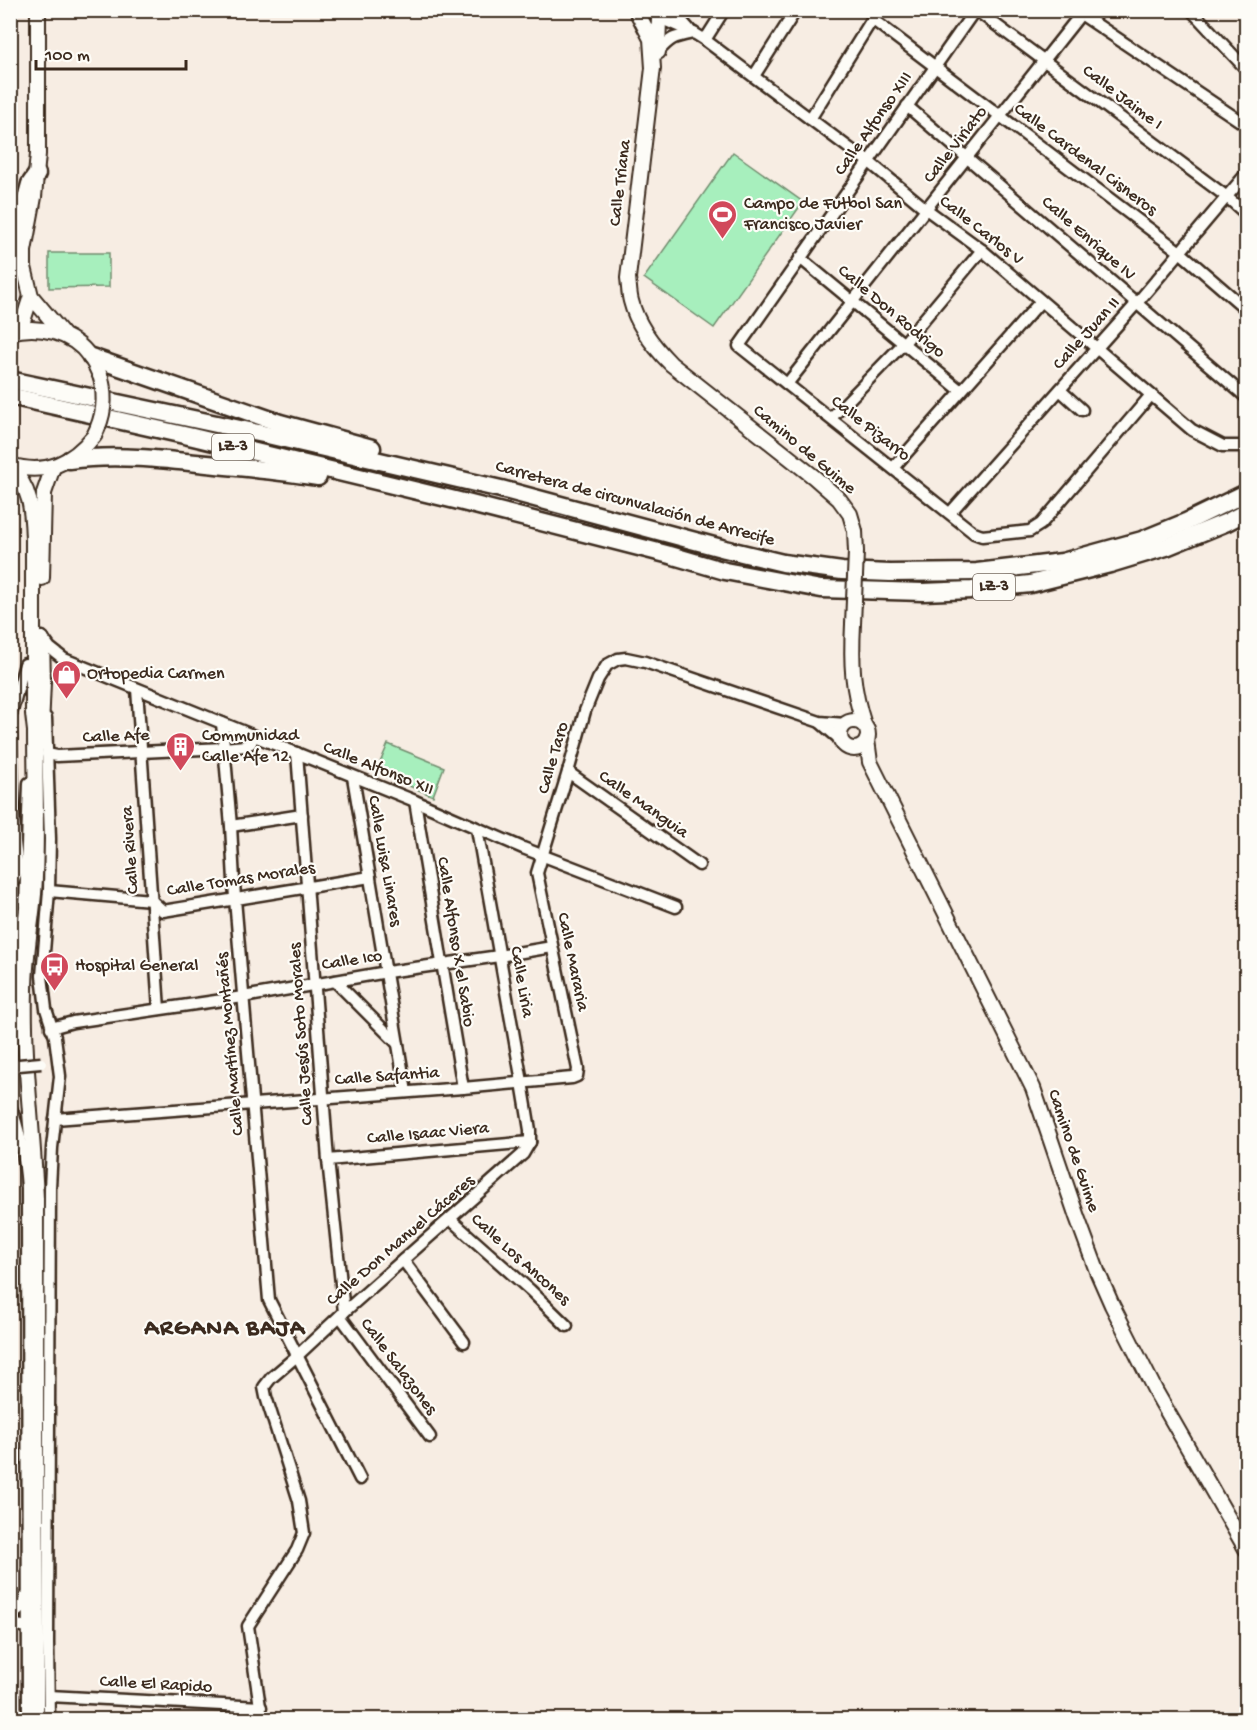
<svg xmlns="http://www.w3.org/2000/svg" width="1257" height="1730" viewBox="0 0 1257 1730" font-family="'Gochi Hand',sans-serif">
	<style>
		.green { fill: #a7efbd; stroke: #718c6e; stroke-width: 1.5 }
		.lines { fill: none; stroke-linecap: round; stroke-linejoin: round }
		.minor-casing { stroke: #3b2a1e; stroke-width: 15 }
		.major-casing { stroke: #3b2a1e; stroke-width: 18 }
		.highway-casing { stroke: #3b2a1e; stroke-width: 21 }
		.minor { stroke: #fdfcf7; stroke-width: 10 }
		.major { stroke: #fdfcf7; stroke-width: 14 }
		.highway { stroke: #fdfcf7; stroke-width: 16 }
		.minor-bridge-casing { stroke: #3b2a1e; stroke-width: 15; stroke-linecap: butt }
		.major-bridge-casing { stroke: #3b2a1e; stroke-width: 18; stroke-linecap: butt }
		.minor-bridge { stroke: #fdfcf7; stroke-width: 10 }
		.major-bridge { stroke: #fdfcf7; stroke-width: 14 }
		.labels { text-anchor: middle; dominant-baseline: central; stroke-width: 4.5; stroke-linejoin: round; paint-order: stroke }
		.shield { fill: #fdfcf7; stroke: #75695f; stroke-width: 1.5 }
		.shield-label { font-size: 16px; font-weight: bold; fill: #3b2a1e }
		.street-label { font-size: 18px; fill: #3b2a1e; stroke: #fdfcf7 }
		.poi-label { font-size: 18px; fill: #3b2a1e; stroke: #fdfcf7; text-anchor: start }
		.district-label { font-size: 24px; font-weight: bold; letter-spacing: 1.5px; fill: #3b2a1e; stroke: #fdfcf7 }
	</style>
	<rect width="100%" height="100%" fill="#f7ede3"/>
	<filter id="ink" filterUnits="userSpaceOnUse"><feTurbulence type="fractalNoise" baseFrequency=".0167" numOctaves="2"/><feDisplacementMap in="SourceGraphic" scale="12" xChannelSelector="R" yChannelSelector="G"/><feConvolveMatrix kernelMatrix="1 2 1 2 8 2 1 2 1" color-interpolation-filters="sRGB"/></filter>
	<g filter="url(#ink)">
		<g class="green">
			<path d="M733 152 803 202 714 328 644 278Z"/>
			<path d="M49 253H109V287L49 288Z"/>
			<path d="M388 744 444 767 433 796 376 772Z"/>
		</g>
		<g class="lines">
			<defs>
				<g id="minor">
					<path d="M672 10 689 29"/>
					<path d="M975 10 739 346 974 533 982 536 1030 531 1041 524 1151 395"/>
					<path d="M976 10 1227 197 1246 214"/>
					<path d="M1075 10 1246 125"/>
					<path d="M1191 10 1246 69"/>
					<path d="M659 18 694 33 705 40 853 151 868 161 926 209 982 250 1192 430 1223 446H1246"/>
					<path d="M872 19 1180 252 1246 309"/>
					<path d="M705 40 724 10"/>
					<path d="M658 52C671 37 674 37 693 33"/>
					<path d="M754 76 796 10"/>
					<path d="M907 106 1246 397"/>
					<path d="M810 119 878 10"/>
					<path d="M800 258 961 391"/>
					<path d="M787 384 1084 10"/>
					<path d="M1060 390 1082 410"/>
					<path d="M831 418 904 343 982 250"/>
					<path d="M893 468 1041 301"/>
					<path d="M950 513 1137 303 1246 174"/>
					<path d="M42 637 50 648 64 659 415 801 523 848 676 907"/>
					<path d="M137 689 159 1009"/>
					<path d="M10 718 25 664"/>
					<path d="M46 718 50 839 49 891 42 976 46 1009 55 1037 60 1076 52 1148 50 1188 48 1643 49 1720"/>
					<path d="M10 719 15 842 18 870 10 888"/>
					<path d="M222 723 231 826 235 899 269 1300 360 1479"/>
					<path d="M821 723 842 741"/>
					<path d="M297 753 328 1160 344 1312"/>
					<path d="M47 754 57 756 224 748 245 746 251 743 253 736"/>
					<path d="M568 772 699 865"/>
					<path d="M353 777 406 1092"/>
					<path d="M415 801 463 1088"/>
					<path d="M231 826 302 815"/>
					<path d="M477 829 522 1082 530 1130V1142"/>
					<path d="M49 891 151 900 163 911 370 877"/>
					<path d="M10 931 17 927 24 919"/>
					<path d="M335 981 398 1044"/>
					<path d="M10 1003 19 955 25 909 29 783"/>
					<path d="M51 1028 73 1022 243 997 387 972 499 956 552 947"/>
					<path d="M10 1106C21 1131 25 1160 27 1188L28 1720"/>
					<path d="M55 1119 463 1088 572 1078 577 1076 578 1069 537 873 568 772 585 711 598 679 607 665 618 659 626 658 645 662 820 722 845 724"/>
					<path d="M328 1160 530 1142"/>
					<path d="M450 1219 530 1290 567 1326"/>
					<path d="M403 1260 464 1342"/>
					<path d="M340 1316 430 1437"/>
					<path d="M10 1615C20 1611 23 1607 25 1597"/>
					<path d="M10 1624 28 1627"/>
					<path d="M49 1696 261 1707"/>
					<path d="M262 1720 248 1626 297 1550 304 1533 299 1501 266 1397 264 1387 271 1378 298 1355 344 1312 523 1154 530 1142"/>
				</g>
				<g id="major">
					<path d="M38 10V154L34 197 24 251V267L31 296 63 334"/>
					<path d="M636 10 651 39 653 68 628 278C629 285 629 294 631 301 637 325 654 347 671 364L814 477 839 499 850 514 855 531 856 552"/>
					<path d="M658 52 659 18 663 10"/>
					<path d="M17 330 23 321 31 296"/>
					<path d="M10 332C38 324 73 332 90 357 95 363 98 371 101 378"/>
					<path d="M10 465C46 476 72 463 94 436"/>
					<path d="M10 468C32 488 32 512 33 540V714L35 731C35 785 38 840 34 894 31 926 25 958 25 990 23 1059 33 1129 36 1199V1720"/>
					<path d="M42 578 44 493 53 467"/>
					<path d="M853 624C851 663 852 688 864 725"/>
					<circle cx="854" cy="735" r="14"/>
					<path d="M41 728 43 682 42 639"/>
					<path d="M867 740 870 762 1033 1088 1077 1217 1097 1271 1112 1305 1156 1392 1246 1549"/>
				</g>
				<g id="highway">
					<path d="M10 247 19 224 30 184 37 174"/>
					<path d="M91 357 280 423 372 448"/>
					<path d="M10 380 263 434 501 489 725 549 783 563 842 571 890 573 977 572 1062 562 1142 540 1186 522 1246 493"/>
					<path d="M10 396 193 437 455 500 670 555 725 571 821 589 923 592 972 590 1030 584 1110 564 1166 547 1227 522 1246 512"/>
					<path d="M69 460C115 454 161 459 207 464 244 468 281 471 318 477"/>
				</g>
			</defs>
			<use href="#minor" class="minor-casing"/>
			<use href="#major" class="major-casing"/>
			<use href="#highway" class="highway-casing"/>
			<use href="#minor" class="minor"/>
			<use href="#major" class="major"/>
			<use href="#highway" class="highway"/>
			<defs>
				<path id="minor-bridge" d="M19 1065 41 1063"/>
				<g id="major-bridge">
					<path d="M94 436C104 416 106 399 101 378"/>
					<path d="M853 624 856 552"/>
				</g>
			</defs>
			<use href="#minor-bridge" class="minor-bridge-casing"/>
			<use href="#major-bridge" class="major-bridge-casing"/>
			<use href="#minor-bridge" class="minor-bridge"/>
			<use href="#major-bridge" class="major-bridge"/>
		</g>
	</g>
	<defs>
		<symbol id="stadium-pin" viewBox="-11 -11 22 30"><path d="M0 17L-7.5 6A9.5 9.5 0 1 1 7.5 6Z" fill="#d1495b" stroke="#fdfcf7"/><path d="M0-5a6.5 5 0 1 0 0 10a6.5 5 0 1 0 0-10ZM-3.5-1.8h7v3.6h-7Z" fill="#fff"/></symbol>
		<symbol id="shop-pin" viewBox="-11 -11 22 30"><path d="M0 17L-7.5 6A9.5 9.5 0 1 1 7.5 6Z" fill="#d1495b" stroke="#fdfcf7"/><path d="M-5-2.5h2.3a2.7 3.5 0 0 1 5.4 0H5L5.5 6h-11ZM-1.5-2.5h3a1.5 2.3 0 0 0-3 0Z" fill="#fff"/></symbol>
		<symbol id="building-pin" viewBox="-11 -11 22 30"><path d="M0 17L-7.5 6A9.5 9.5 0 1 1 7.5 6Z" fill="#d1495b" stroke="#fdfcf7"/><path d="M-4-6H4V6H1V3H-1V6H-4ZM-2.5-4.3h1.7v1.8h-1.7ZM.8-4.3h1.7v1.8H.8ZM-2.5-1h1.7V.8h-1.7ZM.8-1h1.7V.8H.8Z" fill="#fff"/></symbol>
		<symbol id="bus-pin" viewBox="-11 -11 22 30"><path d="M0 17L-7.5 6A9.5 9.5 0 1 1 7.5 6Z" fill="#d1495b" stroke="#fdfcf7"/><path d="M-5-6H5V4H4V6H2V4H-2V6H-4V4H-5ZM-3.5-4V0h7V-4ZM-3.5 1.2v1.5H-2V1.2ZM2 1.2v1.5H3.5V1.2Z" fill="#fff"/></symbol>
	</defs>
	<g fill-rule="evenodd">
		<use href="#stadium-pin" x="706" y="198" width="33" height="45"/>
		<use href="#shop-pin" x="50" y="658" width="33" height="45"/>
		<use href="#building-pin" x="164" y="730" width="33" height="45"/>
		<use href="#bus-pin" x="38" y="950" width="33" height="45"/>
	</g>
	<g class="labels">
		<g class="shield">
			<rect x="212" y="434" width="42" height="26" rx="4.5"/>
			<rect x="973" y="574" width="42" height="26" rx="4.5"/>
		</g>
		<g class="shield-label">
			<text x="233" y="447">LZ-3</text>
			<text x="994" y="587">LZ-3</text>
		</g>
		<g class="street-label">
			<text transform="translate(1122 98) rotate(37)">Calle Jaime I</text>
			<text transform="translate(874 124) rotate(-55)">Calle Alfonso XIII</text>
			<text transform="translate(956 145) rotate(-52)">Calle Viriato</text>
			<text transform="translate(1085 160) rotate(37)">Calle Cardenal Cisneros</text>
			<text transform="translate(621 183) rotate(-83)">Calle Triana</text>
			<text transform="translate(981 231) rotate(38)">Calle Carlos V</text>
			<text transform="translate(1088 239) rotate(41)">Calle Enrique IV</text>
			<text transform="translate(891 312) rotate(40)">Calle Don Rodrigo</text>
			<text transform="translate(1087 334) rotate(-48)">Calle Juan II</text>
			<text transform="translate(870 429) rotate(38)">Calle Pizarro</text>
			<text transform="translate(804 450) rotate(40)">Camino de Guime</text>
			<text transform="translate(635 504) rotate(15)">Carretera de circunvalación de Arrecife</text>
			<text transform="translate(116 737) rotate(-2)">Calle Afe</text>
			<text transform="translate(554 758) rotate(-74)">Calle Taro</text>
			<text transform="translate(378 769) rotate(22)">Calle Alfonso XII</text>
			<text transform="translate(643 805) rotate(35)">Calle Manguia</text>
			<text transform="translate(131 850) rotate(-94)">Calle Rivera</text>
			<text transform="translate(384 861) rotate(80)">Calle Luisa Linares</text>
			<text transform="translate(241 880) rotate(-9)">Calle Tomas Morales</text>
			<text transform="translate(455 942) rotate(81)">Calle Alfonso X el Sabio</text>
			<text transform="translate(352 961) rotate(-9)">Calle Ico</text>
			<text transform="translate(572 962) rotate(78)">Calle Mararia</text>
			<text transform="translate(521 982) rotate(80)">Calle Liria</text>
			<text transform="translate(302 1034) rotate(-94)">Calle Jesús Soto Morales</text>
			<text transform="translate(231 1044) rotate(-95)">Calle Martínez Montañés</text>
			<text transform="translate(387 1077) rotate(-4)">Calle Safantia</text>
			<text transform="translate(428 1134) rotate(-5)">Calle Isaac Viera</text>
			<text transform="translate(1073 1151) rotate(71)">Camino de Guime</text>
			<text transform="translate(401 1241) rotate(-41)">Calle Don Manuel Cáceres</text>
			<text transform="translate(520 1260) rotate(42)">Calle Los Ancones</text>
			<text transform="translate(398 1367) rotate(53)">Calle Salazones</text>
			<text transform="translate(156 1685) rotate(3)">Calle El Rapido</text>
		</g>
		<g class="poi-label">
			<text x="744" y="204">Campo de Futbol San<tspan x="744" dy="21">Francisco Javier</tspan></text>
			<text x="87" y="674">Ortopedia Carmen</text>
			<text x="202" y="736">Communidad<tspan x="202" dy="21">Calle Afe 12</tspan></text>
			<text x="75" y="966">Hospital General</text>
		</g>
		<g class="district-label">
			<text x="225" y="1329">ARGANA BAJA</text>
		</g>
	</g>
	<rect width="1257" height="1730" fill="none" stroke="#fdfcf7" stroke-width="36"/>
	<rect x="18" y="18" width="1221" height="1694" fill="none" stroke="#3b2a1e" stroke-width="2" filter="url(#ink)"/>
	<path d="M36 60v9h150v-9" fill="none" stroke="#3b2a1e" stroke-width="3"/>
	<text x="45" y="60" font-size="18" fill="#3b2a1e" stroke="#fdfcf7" stroke-width="4.5" paint-order="stroke">100 m</text>
</svg>
